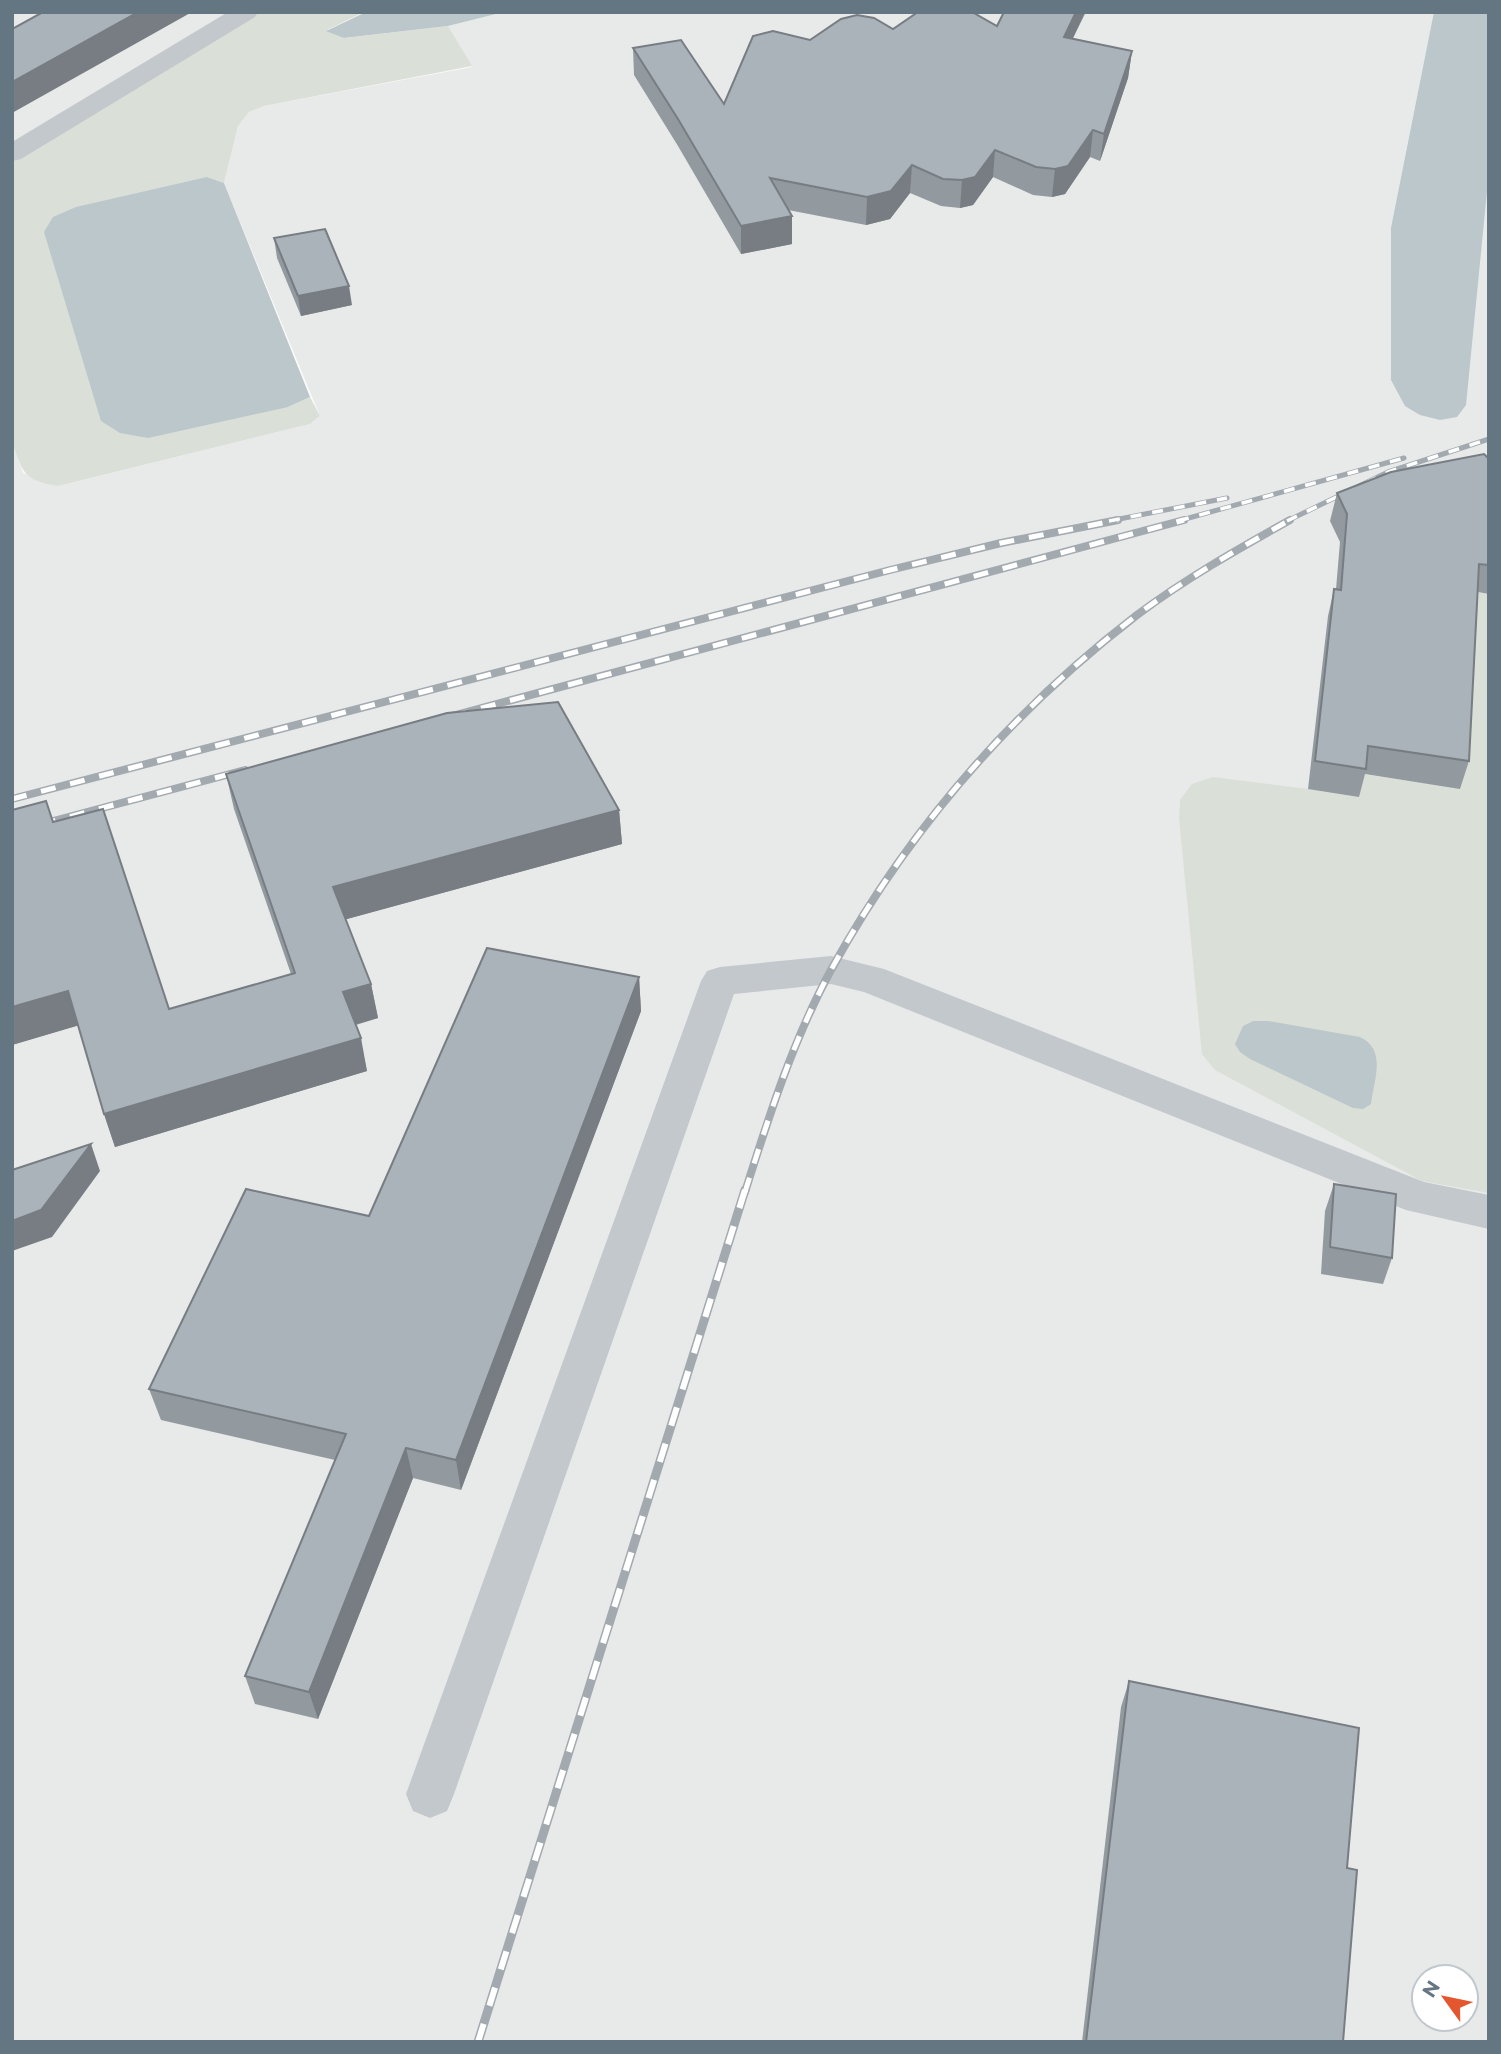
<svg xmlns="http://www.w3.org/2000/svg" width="1501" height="2054" viewBox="0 0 1501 2054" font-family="Montserrat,sans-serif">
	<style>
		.built { fill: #e8e9e9; fill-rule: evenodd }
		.green { fill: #dadfd7 }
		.water { fill: #bbc7cb }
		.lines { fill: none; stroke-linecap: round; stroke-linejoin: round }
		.minor { fill: #c3c8cc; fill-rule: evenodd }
		.rail-far2-casing { stroke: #a2aab0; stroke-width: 5 }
		.rail-far1-casing { stroke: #a2aab0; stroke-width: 8 }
		.rail-casing { stroke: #a2aab0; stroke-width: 9 }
		.rail-far2 { stroke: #fff; stroke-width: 3.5; stroke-dasharray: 11; stroke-linecap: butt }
		.rail-far1 { stroke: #fff; stroke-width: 5; stroke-dasharray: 15; stroke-linecap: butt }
		.rail { stroke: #fff; stroke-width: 6; stroke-dasharray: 19; stroke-linecap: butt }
		.wall { fill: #929a9f }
		.shaded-wall { fill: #777d82 }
		.building { fill: #aab3b9; stroke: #777d82; stroke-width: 2 }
	</style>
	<rect width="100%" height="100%" fill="#fafaf8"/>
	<g class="built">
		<path d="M12 12H246L12 153Z"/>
		<path d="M504 12H1489V2042H12V442L23 473 58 486 310 424 320 416 224 183 238 126 249 112 264 106 472 67 448 26ZM1424 1977H1466V2019H1424Z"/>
	</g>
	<g class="green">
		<path d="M246 12 360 14 327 30 345 38 448 26 472 66 264 106 249 112 238 126 224 183 207 177 288 407 310 397 320 416 310 424 58 486C23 480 23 473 12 442V153Z"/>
		<path d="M1471 591 1489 594V1193L1422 1181 1215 1070 1202 1054 1179 818 1180 800 1192 784 1213 777 1308 789 1361 774 1460 788Z"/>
	</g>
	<g class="water">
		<path d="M366 12H504L448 26 344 38 326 31Z"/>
		<path d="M1434 12H1489V171L1466 405 1457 417 1440 420 1420 415 1405 406 1391 380V228Z"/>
		<path d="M207 177 224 183 310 397 288 407 148 438 120 433 101 421 44 232 53 217 76 207Z"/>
		<path d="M1253 1021H1268L1360 1037C1387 1050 1374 1079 1371 1104L1363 1109 1353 1108 1250 1059 1240 1052 1235 1044 1243 1026Z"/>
	</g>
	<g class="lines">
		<g class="minor">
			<path d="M228 12H258L255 17 21 159 12 161V142Z"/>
			<path d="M831 956 884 969 1424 1182 1489 1195V1229L1406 1210 864 992 831 984 734 994 454 1794 447 1811 430 1818 413 1811 406 1794 701 981 707 971 720 967Z"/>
		</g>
		<defs>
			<g id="rail-far2">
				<path d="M1109 521 1227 498"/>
				<path d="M1178 521 1404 458"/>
				<path d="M1287 521 1388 472 1489 439"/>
			</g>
			<g id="rail-far1">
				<path d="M452 716 1184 520"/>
				<path d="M12 799 890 570 1001 543 1118 520"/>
				<path d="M12 832 245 770"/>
				<path d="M745 1192C769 1116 793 1040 831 970 908 830 1011 712 1137 615 1185 579 1238 549 1290 520"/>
			</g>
			<path id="rail" d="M478 2042 745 1190"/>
		</defs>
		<use href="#rail-far2" class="rail-far2-casing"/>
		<use href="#rail-far1" class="rail-far1-casing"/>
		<use href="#rail" class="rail-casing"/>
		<use href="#rail-far2" class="rail-far2"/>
		<use href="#rail-far1" class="rail-far1"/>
		<use href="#rail" class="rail"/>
	</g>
	<g class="wall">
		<path d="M1085 14 1073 38 1132 51 1128 78 1100 161 1090 157 1065 194 1052 197 1033 195 993 177 973 205 960 208 941 206 910 193 890 219 866 225 788 210 792 244 741 254 678 146 634 75 633 48 724 104 810 40 893 29 997 26Z"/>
		<path d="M274 238 352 305 301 316 277 258Z"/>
		<path d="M1489 459V594L1478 592 1469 761 1460 789 1365 774 1359 797 1308 789 1328 616 1334 589H1336L1340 542 1330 521 1337 493Z"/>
		<path d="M226 774 619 810 622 844 346 919 371 984 378 1018 356 1025 367 1071 115 1147 104 1114 78 1025 12 1045V810L53 822 169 1009 291 974 234 809Z"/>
		<path d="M639 977 641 1011 461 1490 413 1478 318 1719 255 1704 245 1676 335 1460 161 1420 149 1389 369 1216Z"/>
		<path d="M1334 1184 1392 1258 1383 1284 1321 1274 1325 1211Z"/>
		<path d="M1129 1681 1347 1868 1343 2042H1082L1121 1707Z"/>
	</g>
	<g class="shaded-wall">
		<path d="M138 12H192L12 113V82Z"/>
		<path d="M1076 12H1085L1061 64 1064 37Z"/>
		<path d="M1132 51 1128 78 1100 161 1104 134Z"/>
		<path d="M1093 130 1090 157 1065 194 1052 197 1055 169Z"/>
		<path d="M995 150 993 177 973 205 960 208 962 180Z"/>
		<path d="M912 165 910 193 890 219 866 225 867 197Z"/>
		<path d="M792 216V244L741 254V226Z"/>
		<path d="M349 286 352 305 301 316 298 296Z"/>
		<path d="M619 810 622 844 340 921 333 887Z"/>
		<path d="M639 977 641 1011 461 1490 456 1460Z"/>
		<path d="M371 984 378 1018 350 1026 343 992Z"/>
		<path d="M68 991 80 1025 12 1045V1007Z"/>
		<path d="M361 1038 367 1071 115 1147 104 1114Z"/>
		<path d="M91 1144 100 1171 52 1237 12 1251V1221Z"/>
		<path d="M406 1448 413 1478 318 1719 309 1692Z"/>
	</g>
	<g class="building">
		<path d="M43 12H138L12 82V29Z"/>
		<path d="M918 12H972L997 26 1004 12H1076L1064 37 1132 51 1104 134 1093 130 1068 166 1055 169 1036 167 995 150 975 177 962 180 943 179 912 165 891 191 867 197 770 178 792 216 741 226 678 119 633 48 681 40 724 104 753 36 773 31 810 40 841 19 857 15 874 18 893 29Z"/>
		<path d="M325 229 349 286 298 296 274 238Z"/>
		<path d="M1484 454 1489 459V565L1479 564 1469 761 1368 746 1366 769 1315 761 1334 589 1341 590 1347 514 1337 493 1391 472Z"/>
		<path d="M558 702 619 810 333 887 371 984 343 992 361 1038 104 1114 68 991 12 1007V810L46 801 53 822 103 809 169 1009 295 973 226 774 447 713Z"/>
		<path d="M487 948 639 977 456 1460 406 1448 309 1692 245 1676 346 1434 149 1389 246 1189 369 1216Z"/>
		<path d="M91 1144 41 1210 12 1221V1170Z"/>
		<path d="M1334 1184 1396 1194 1392 1258 1330 1247Z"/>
		<path d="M1129 1681 1359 1728 1347 1868 1357 1870 1343 2042H1086Z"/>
	</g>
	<rect width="1501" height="2054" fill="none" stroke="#657683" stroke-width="28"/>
	<g transform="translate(1445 1998) rotate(303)"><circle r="33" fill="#ffffff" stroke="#c1c8cd" stroke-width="2"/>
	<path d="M0-5L12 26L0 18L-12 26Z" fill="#e4572e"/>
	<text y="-10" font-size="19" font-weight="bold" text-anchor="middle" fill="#657683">N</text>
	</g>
</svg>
